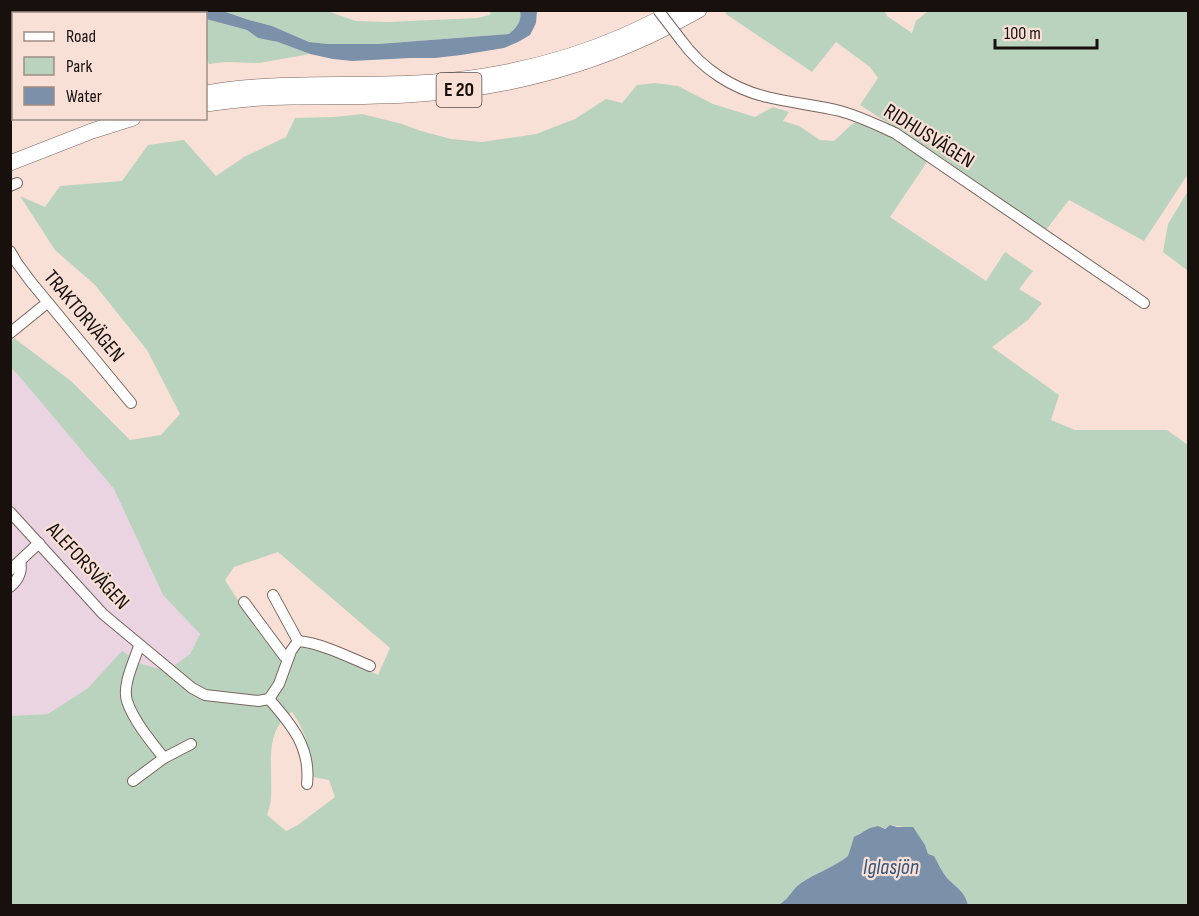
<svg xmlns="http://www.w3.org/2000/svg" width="1199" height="916" viewBox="0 0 1199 916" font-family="'Sofia Sans Condensed',sans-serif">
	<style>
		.industrial { fill: #ead4e2 }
		.green { fill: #b9d3bf; fill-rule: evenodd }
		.water { fill: #7b90a9 }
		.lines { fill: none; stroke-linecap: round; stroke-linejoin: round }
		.minor-casing { stroke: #7a655e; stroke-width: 12 }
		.highway-casing { stroke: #7a655e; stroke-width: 16 }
		.minor { stroke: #fff; stroke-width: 10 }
		.highway { stroke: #fff; stroke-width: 15 }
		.minor-bridge-casing { stroke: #7a655e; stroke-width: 12; stroke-linecap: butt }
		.minor-bridge { stroke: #fff; stroke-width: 10 }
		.labels { text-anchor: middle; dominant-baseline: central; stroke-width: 4.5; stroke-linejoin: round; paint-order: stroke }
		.shield { fill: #f8e0d7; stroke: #5a4e4a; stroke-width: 1.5 }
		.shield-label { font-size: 20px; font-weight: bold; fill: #17100d }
		.street-label { font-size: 21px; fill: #17100d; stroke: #f8e0d7 }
		.water-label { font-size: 22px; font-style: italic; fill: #34567c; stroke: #f8e0d7 }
	</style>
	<rect width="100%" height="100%" fill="#f8e0d7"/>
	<path class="industrial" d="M10 368 19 376 114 489 163 595 200 634 190 654 167 671 141 664 122 652 88 688 48 714 11 716Z"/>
	<g class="green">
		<path d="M491 10 520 11C522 21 517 27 509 34L378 44H328L309 42 272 26 249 20 223 11H327L356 21 388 22 477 18 490 15Z"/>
		<path d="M10 11H59V13L14 14V91L11 93Z"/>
		<path d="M725 11H885L887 16 912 33 916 21 928 11H1188V174L1144 241 1069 200 1046 230 941 157 860 105 878 78 870 67 836 42 812 72 726 14Z"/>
		<path d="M206 19 247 30 258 38 278 42 310 54 259 63 226 62 209 64 206 57Z"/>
		<path d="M655 83 678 86 713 104 755 117 773 107 789 112 783 121 799 126 820 140 834 141 851 125 859 120 893 137 929 159 890 217 986 281 1005 252 1033 271 1019 289 1042 303 1028 320 992 347 1059 395 1051 420 1075 430H1167L1188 445V905H968C965 892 956 887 947 878 942 872 938 863 934 856L928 854C924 842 918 832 905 827 900 826 895 826 890 825 880 834 863 828 856 836 852 840 850 850 848 856 834 867 816 873 801 883 792 889 790 898 780 904V905H11L10 716 48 714 88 688 122 651 141 664 167 671 190 654 200 634 163 595 114 489 19 376 11 368V342L14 338 71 381 130 440 161 435 180 414 147 350 95 285 55 250 20 196 45 207 60 186 122 181 148 145 184 140 216 176 244 157 286 137 295 118 334 117 362 114 402 124 421 131 451 139 482 142 536 134 575 119 606 99 622 103 637 85ZM278 552 390 648 378 675 304 643 283 663 255 627 225 580 234 567ZM292 712C307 733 310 752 313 777L329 780 335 797 298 825 286 831 267 815C269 809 271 803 271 797 273 768 263 731 292 712Z"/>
		<path d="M1188 191V271L1163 252 1168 224Z"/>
	</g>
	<g class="water">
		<path d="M183 11H223L249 20 272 26 309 42 328 44H378L509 34C517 27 522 21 520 11H537L536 23 530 35 518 42 504 48 461 55 435 58H410L352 61 333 59 310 54 278 42 258 38 247 30 206 19V14L191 13Z"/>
		<path d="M890 825 897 827H913L925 845 928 854 934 856C938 863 942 872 947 878 956 887 965 892 968 905H780V904C790 898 792 889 801 883 816 873 834 867 848 856L854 837 870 828 878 826 885 829Z"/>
	</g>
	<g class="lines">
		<defs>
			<g id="minor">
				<path d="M681 40C702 69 733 89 767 97 791 103 816 105 840 111 859 116 877 125 895 133L1144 303"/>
				<path d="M10 186 17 183"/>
				<path d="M10 251 17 263 31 282 131 403"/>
				<path d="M10 333 47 303"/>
				<path d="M10 512 103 614 192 688 205 695 258 701 269 699 279 684 291 651 298 641 273 595"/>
				<path d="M10 570 39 543"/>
				<path d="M10 587C18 580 23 572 20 561"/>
				<path d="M244 602 284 656 288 659"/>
				<path d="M298 641C321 643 349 657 370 666"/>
				<path d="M139 646C134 662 122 685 127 701 133 720 152 743 164 758"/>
				<path d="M269 699C292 725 311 748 307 784"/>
				<path d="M133 781 164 758 191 744"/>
			</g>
			<g id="highway">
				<path d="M206 93C218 91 230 89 242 88 305 82 369 87 433 82 497 77 563 62 623 36 641 28 659 19 676 10"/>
				<path d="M206 104C234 100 263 97 291 97 338 96 385 98 432 93 503 87 573 70 638 41 659 32 679 21 699 10"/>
				<path d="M10 163 92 131 133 118"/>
			</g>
		</defs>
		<use href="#minor" class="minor-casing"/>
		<use href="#highway" class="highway-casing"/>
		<use href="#minor" class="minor"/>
		<use href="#highway" class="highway"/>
		<defs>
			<path id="minor-bridge" d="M658 10 681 40"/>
		</defs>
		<use href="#minor-bridge" class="minor-bridge-casing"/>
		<use href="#minor-bridge" class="minor-bridge"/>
	</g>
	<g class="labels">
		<rect class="shield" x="436.5" y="73" width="45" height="34" rx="4.5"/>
		<g class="shield-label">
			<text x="459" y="90">E 20</text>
		</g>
		<g class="street-label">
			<text transform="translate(929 136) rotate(32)">RIDHUSVÄGEN</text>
			<text transform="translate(84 316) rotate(50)">TRAKTORVÄGEN</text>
			<text transform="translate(88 566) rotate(47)">ALEFORSVÄGEN</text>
		</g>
		<g class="water-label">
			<text x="891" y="867">Iglasjön</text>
		</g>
	</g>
	<rect width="1199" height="916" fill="none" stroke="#17100d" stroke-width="24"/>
	<rect x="12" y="12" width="195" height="108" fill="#f8e0d7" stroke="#9e8d86" stroke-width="1.5"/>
	<rect x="24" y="32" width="30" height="9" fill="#ffffff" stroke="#9e8d86" stroke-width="1.5"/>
	<text x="66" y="42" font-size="18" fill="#17100d">Road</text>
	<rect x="24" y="57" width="30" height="18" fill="#b9d3bf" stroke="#9e8d86" stroke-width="1.5"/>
	<text x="66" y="72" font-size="18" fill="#17100d">Park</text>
	<rect x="24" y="87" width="30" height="18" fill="#7b90a9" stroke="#9e8d86" stroke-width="1.5"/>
	<text x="66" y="102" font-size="18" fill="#17100d">Water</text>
	<path d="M995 39v9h102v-9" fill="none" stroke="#17100d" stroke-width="3"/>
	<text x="1004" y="39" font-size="18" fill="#17100d" stroke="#f8e0d7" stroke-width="4.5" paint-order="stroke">100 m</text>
</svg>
